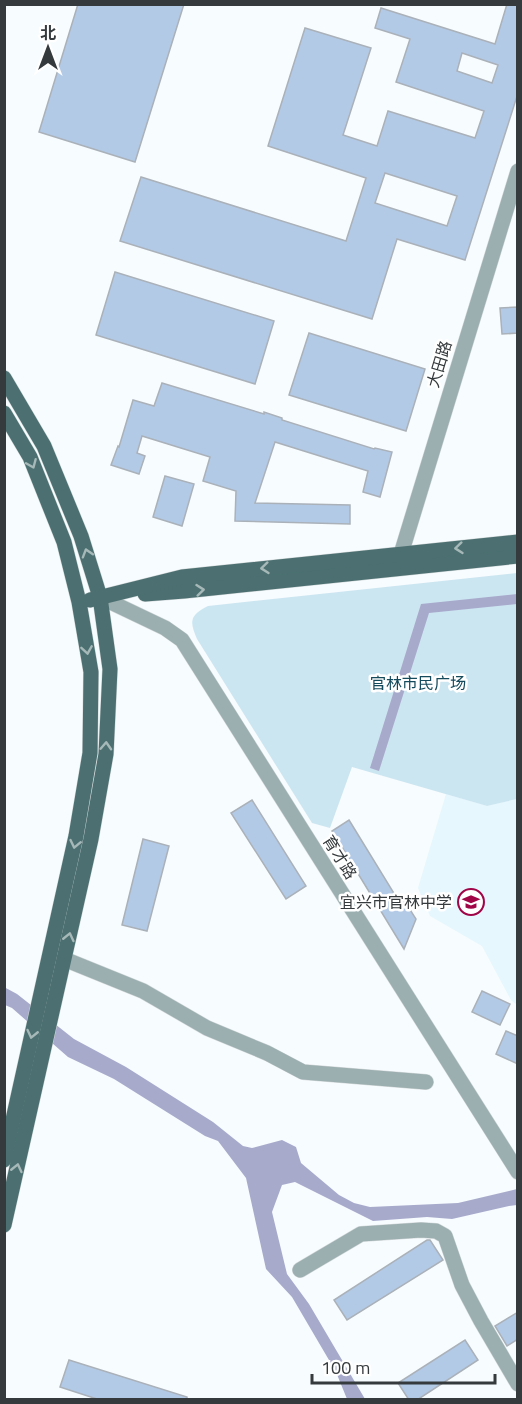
<svg xmlns="http://www.w3.org/2000/svg" width="522" height="1404" viewBox="0 0 522 1404" font-family="'Titillium Web','Noto Sans SC',sans-serif">
	<style>
		.built { fill: #e6f7fe }
		.green { fill: #cce6f1 }
		.water { fill: #a8aacc }
		.building { fill: #b3cae7; stroke: #aab1b9; stroke-width: 1.5; fill-rule: evenodd }
		.lines { fill: none; stroke-linecap: round; stroke-linejoin: round }
		.minor-casing { stroke: #d4d9db; stroke-width: 16 }
		.major-casing { stroke: #d4d9db; stroke-width: 16 }
		.minor { stroke: #9cafb0; stroke-width: 15 }
		.major { stroke: #4c7071; stroke-width: 15 }
		.oneway { stroke: #a6b8b8 }
		.labels { text-anchor: middle; dominant-baseline: central; stroke-width: 5; stroke-linejoin: round; paint-order: stroke }
		.street-label { font-size: 16px; fill: #353a3c; stroke: #fff }
		.park-label { font-size: 16px; fill: #154a5c; stroke: #fff }
		.poi-label { font-size: 16px; fill: #353a3c; stroke: #fff; text-anchor: end }
	</style>
	<rect width="100%" height="100%" fill="#f7fcfe"/>
	<path class="built" d="M446 794 487 806 517 799V1005L511 1000 482 946 430 916 418 888Z"/>
	<path class="green" d="M517 573V799L487 806 352 767 330 828 312 823 197 639C189 621 190 615 208 606Z"/>
	<g class="water">
		<path d="M517 594V604L429 613 379 771 370 768 421 604Z"/>
		<path d="M4 987 17 994 74 1039 126 1067 213 1122 243 1146 252 1148 282 1140 296 1147 301 1163 339 1195 354 1203 370 1207 458 1203 517 1189V1205L509 1206 452 1219 427 1217 373 1221 295 1182 282 1185 272 1212 287 1274 309 1304 365 1399H347L336 1372 292 1297 266 1269 246 1178 218 1141 205 1136 114 1079 68 1057 12 1008 5 1005Z"/>
	</g>
	<g class="building">
		<path d="M78 4H184L135 162 39 132Z"/>
		<path d="M507 4H518V93L465 260 397 239 372 319 120 241 141 177 346 241 366 178 268 146 305 28 371 48 343 135 377 146 388 111 475 138 484 111 396 82 410 39 375 28 381 8 495 44ZM462 53 498 65 492 83 457 71ZM385 173 457 196 447 226 375 203Z"/>
		<path d="M115 272 274 321 255 384 96 335Z"/>
		<path d="M518 307V333L502 334 500 308Z"/>
		<path d="M309 333 425 369 406 431 289 395Z"/>
		<path d="M162 383 264 414V412L282 418V420L374 449 375 448 392 452 380 497 363 492 368 471 275 442 255 503 350 505V524L235 521 236 491 203 481 210 457 142 436 137 453 145 456 139 474 111 465 118 446 119 447 133 400 154 406Z"/>
		<path d="M165 476 194 484 182 526 153 517Z"/>
		<path d="M252 800 306 886 286 899 231 813Z"/>
		<path d="M349 820 398 900 402 897 416 919 404 949 332 831Z"/>
		<path d="M143 839 169 846 147 931 122 925Z"/>
		<path d="M482 991 510 1004 500 1025 472 1012Z"/>
		<path d="M506 1031 518 1036V1064L496 1054Z"/>
		<path d="M427 1240H430L443 1260 347 1320 334 1300Z"/>
		<path d="M518 1312V1339L507 1346 495 1326Z"/>
		<path d="M465 1340 478 1360 417 1400H409L398 1383Z"/>
		<path d="M69 1360 187 1397V1400H100L60 1387Z"/>
	</g>
	<g class="lines">
		<defs>
			<g id="minor">
				<path d="M402 565 401 554 518 171"/>
				<path d="M100 597 165 628 182 640 518 1172"/>
				<path d="M64 959 143 991 207 1028 267 1053 303 1072 426 1082"/>
				<path d="M300 1270 361 1234 421 1230 436 1231 445 1236 462 1285 481 1321 518 1384"/>
			</g>
			<g id="major">
				<path d="M4 378 44 446 81 536 100 597 110 669 106 754 91 839 4 1225"/>
				<path d="M4 413 30 457 64 542 79 602 91 672 90 753 76 836 4 1160"/>
				<path d="M145 594 184 591 518 556"/>
				<path d="M90 600 182 577 518 542"/>
			</g>
		</defs>
		<use href="#minor" class="minor-casing"/>
		<use href="#major" class="major-casing"/>
		<use href="#minor" class="minor"/>
		<use href="#major" class="major"/>
	</g>
	<defs><path id="oneway-chevron" d="M-2-3.5L2.5 0L-2 3.5" fill="none" stroke-width="1.6" stroke-linecap="round" stroke-linejoin="round" transform="scale(1.5)"/></defs>
	<g class="oneway">
		<use href="#oneway-chevron" transform="translate(32 464) rotate(67)"/>
		<use href="#oneway-chevron" transform="translate(459 548) rotate(174)"/>
		<use href="#oneway-chevron" transform="translate(87 553) rotate(-107)"/>
		<use href="#oneway-chevron" transform="translate(265 568) rotate(174)"/>
		<use href="#oneway-chevron" transform="translate(200 590) rotate(-6)"/>
		<use href="#oneway-chevron" transform="translate(87 650) rotate(81)"/>
		<use href="#oneway-chevron" transform="translate(106 746) rotate(-87)"/>
		<use href="#oneway-chevron" transform="translate(75 844) rotate(102)"/>
		<use href="#oneway-chevron" transform="translate(69 937) rotate(-77)"/>
		<use href="#oneway-chevron" transform="translate(32 1034) rotate(103)"/>
		<use href="#oneway-chevron" transform="translate(17 1168) rotate(-77)"/>
	</g>
	<defs>
		<symbol id="school-ring" viewBox="-11 -11 22 22"><circle r="9.5" fill="#fff" stroke="#a00548" stroke-width="1.5"/><path d="M0-5L7-2L0 1L-7-2ZM-4 1L0 2.5L4 1V4Q0 6-4 4Z" fill="#a00548"/></symbol>
	</defs>
	<g fill-rule="evenodd">
		<use href="#school-ring" x="456" y="887" width="30" height="30"/>
	</g>
	<g class="labels">
		<g class="street-label">
			<text transform="translate(439 364) rotate(-73)">大田路</text>
			<text transform="translate(340 857) rotate(58)">育才路</text>
		</g>
		<g class="park-label">
			<text x="418" y="683">官林市民广场</text>
		</g>
		<g class="poi-label">
			<text x="452" y="902">宜兴市官林中学</text>
		</g>
	</g>
	<rect width="522" height="1404" fill="none" stroke="#353a3c" stroke-width="12"/>
	<g transform="translate(48 48)" stroke="#ffffff" stroke-width="4.5" paint-order="stroke">
	<path d="M0-4.5L10 22L0 15L-10 22Z" fill="#353a3c"/>
	<text y="-9" font-size="16" font-weight="bold" text-anchor="middle" fill="#353a3c">北</text>
	</g>
	<path d="M312 1374v9h183v-9" fill="none" stroke="#353a3c" stroke-width="3"/>
	<text x="321" y="1374" font-size="18" fill="#353a3c" stroke="#ffffff" stroke-width="4.5" paint-order="stroke">100 m</text>
</svg>
